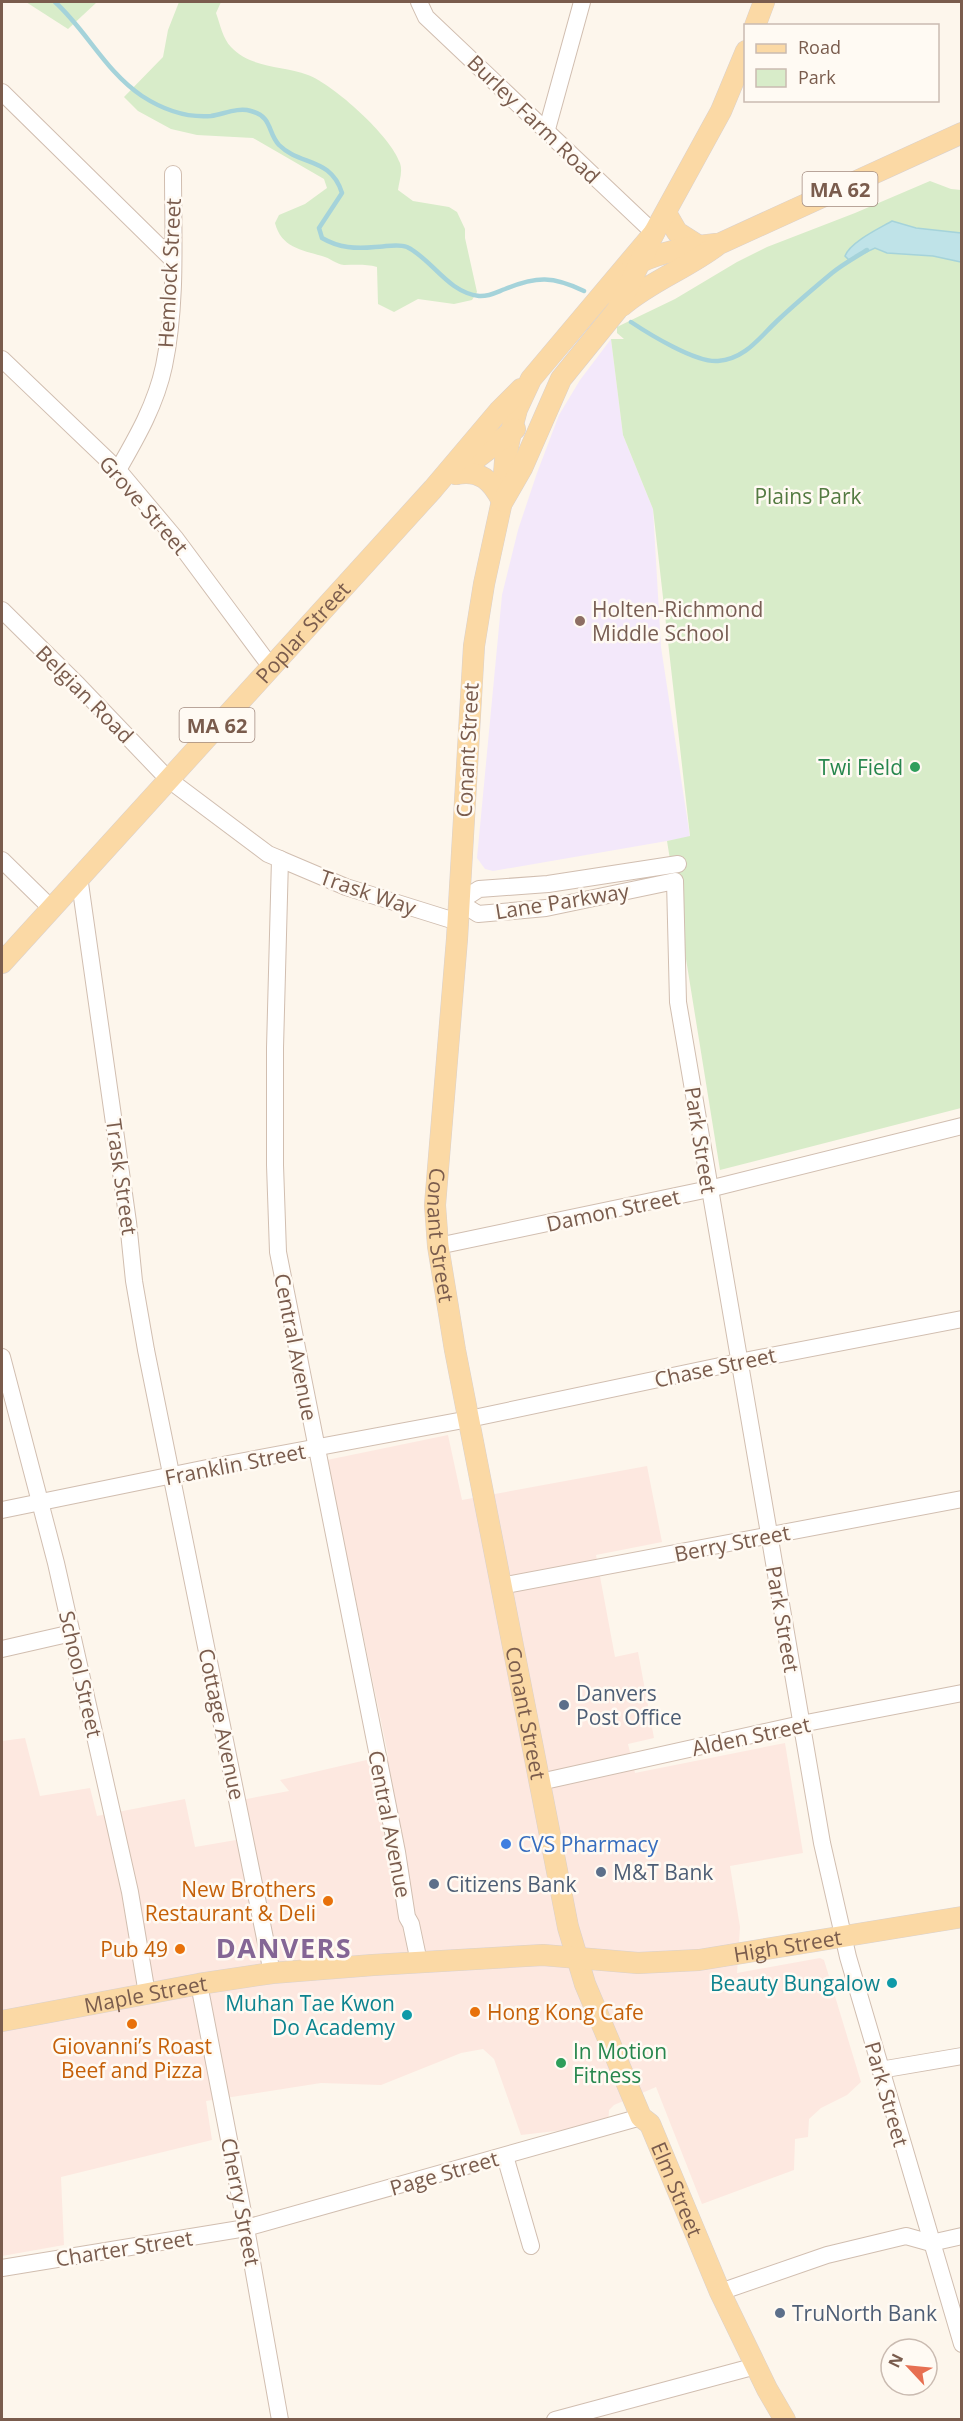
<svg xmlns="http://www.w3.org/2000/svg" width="963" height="2421" viewBox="0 0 963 2421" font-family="'Open Sans',sans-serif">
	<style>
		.commercial { fill: #fde8e0 }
		.education { fill: #f3e8fa }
		.green { fill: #d8ecc9 }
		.water { fill: #bfe3e8; stroke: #a5d3da; stroke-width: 1.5 }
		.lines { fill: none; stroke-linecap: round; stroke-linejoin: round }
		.stream { stroke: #a5d3da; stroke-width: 4.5 }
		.minor-casing { stroke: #d1beb0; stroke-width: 18 }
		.major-casing { stroke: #dad1cd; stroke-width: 22 }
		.minor { stroke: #fff; stroke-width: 16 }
		.major { stroke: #fbd9a5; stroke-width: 21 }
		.education-dot { fill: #8d6e63; stroke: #fffaf3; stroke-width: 2 }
		.leisure-dot { fill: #2e9e5b; stroke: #fffaf3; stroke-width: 2 }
		.service-dot { fill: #5c6f8a; stroke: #fffaf3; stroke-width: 2 }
		.shop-dot { fill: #3f7fe0; stroke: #fffaf3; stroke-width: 2 }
		.food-dot { fill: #e8710a; stroke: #fffaf3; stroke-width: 2 }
		.culture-dot { fill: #0f9aa8; stroke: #fffaf3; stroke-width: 2 }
		.labels { text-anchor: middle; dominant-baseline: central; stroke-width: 5; stroke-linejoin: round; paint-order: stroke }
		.shield { fill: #fffaf3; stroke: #a28b7f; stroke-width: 1.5 }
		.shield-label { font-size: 20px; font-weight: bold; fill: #7a5c4d }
		.street-label { font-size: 21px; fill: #7a5c4d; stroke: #fffaf3 }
		.park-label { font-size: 21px; fill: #537a41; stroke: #fffaf3 }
		.education-label { font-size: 21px; fill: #785e54; stroke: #fffaf3; text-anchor: start }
		.leisure-label { font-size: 21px; fill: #27864d; stroke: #fffaf3; text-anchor: end }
		.service-label { font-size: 21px; fill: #4e5e75; stroke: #fffaf3; text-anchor: start }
		.shop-label { font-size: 21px; fill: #366cbe; stroke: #fffaf3; text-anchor: start }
		.food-label { font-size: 21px; fill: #c56008; stroke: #fffaf3; text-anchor: end }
		.culture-label { font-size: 21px; fill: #0d838f; stroke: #fffaf3; text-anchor: end }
		.district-label { font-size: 27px; font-weight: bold; letter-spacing: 1.5px; fill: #846695; stroke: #fffaf3 }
	</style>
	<rect width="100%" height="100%" fill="#fdf6ec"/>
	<path class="commercial" d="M448 1435 462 1500 647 1466 662 1542 596 1555 615 1657 638 1652 654 1738 628 1744 635 1773 785 1743 803 1853 730 1866 740 1927 737 1973 820 1958 824 1960 861 2082 847 2095 821 2108 809 2119 808 2137 795 2139 794 2170 702 2204 656 2087 614 2105 609 2110 608 2125 521 2135 494 2059 483 2049 461 2053 381 2085 321 2083 206 2101 212 2140 61 2177 64 2245 2 2256V1741L25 1738 40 1796 90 1788 97 1816 185 1799 195 1847 236 1840 244 1834 241 1800 289 1791 280 1780 388 1755 327 1460Z"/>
	<path class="education" d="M611 339 623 435 653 509 661 647 690 837 493 871 485 869 477 858 502 595 518 530 537 473 559 415 580 380Z"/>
	<g class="green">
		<path d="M26 2H97L68 29Z"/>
		<path d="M179 2H221L216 13C220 24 223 39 231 47 252 69 282 65 308 75 334 85 391 136 400 163 403 172 399 181 398 190L413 201 449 207 457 212 465 229V238L477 292 472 300 454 304 418 299 394 312 378 304 377 267C366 264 356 265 344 265 336 264 330 258 322 256 301 250 281 247 275 223L279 215 305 204 327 188 324 179 253 138 197 135 171 129 138 111 124 97 163 57 168 30Z"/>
		<path d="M930 181 951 189 961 190V233L916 228 892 221 856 244 849 260 875 248 887 253 933 256 961 262V1108L720 1170 667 841 690 836 653 509 623 435 611 339H624L617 333V327L621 325 675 299 737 262 767 247 855 213Z"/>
	</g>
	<path class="water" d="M892 221 916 228 961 233V262L933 256 887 253 875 248 849 260 845 256C850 242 880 228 892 221Z"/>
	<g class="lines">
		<g class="stream">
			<path d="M55 2C87 31 105 71 142 96 162 109 186 118 211 116 224 114 238 107 251 111 273 117 267 132 279 145 300 166 331 157 342 193L319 228 322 238C339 248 356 249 375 247 386 247 397 243 407 247 432 259 447 292 479 296 488 297 497 292 505 289 537 276 553 276 584 291"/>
			<path d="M631 322C649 334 696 363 718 361 745 359 759 338 777 321 795 304 814 288 832 273 843 264 856 257 867 250"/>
		</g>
		<defs>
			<g id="minor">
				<path d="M419 2 426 17 654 233"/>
				<path d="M2 92 172 259"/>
				<path d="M547 129 582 2"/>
				<path d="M2 359 118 470 176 539 271 667"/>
				<path d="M118 470C137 437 156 404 164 366 177 304 173 237 173 174"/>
				<path d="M2 610 78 685 168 779 268 854 280 859 275 1048V1165L278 1252 397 1852 407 1917 411 1924 419 1962"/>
				<path d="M280 859 346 887 458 922"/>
				<path d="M2 860 51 908"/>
				<path d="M678 864 548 884 479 889 459 902 478 914 546 908 675 881 678 1002 822 1843 848 1957 962 2344"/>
				<path d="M79 876 128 1222 134 1281 146 1350 272 1973"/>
				<path d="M438 1246 709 1189 962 1126"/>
				<path d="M2 1357 56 1563 130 1892 147 1994"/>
				<path d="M2 1510 212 1467 469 1419 739 1362 962 1319"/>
				<path d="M501 1586 962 1499"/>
				<path d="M2 1649 72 1633"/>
				<path d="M540 1782 801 1724 962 1693"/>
				<path d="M199 1984 246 2228 280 2420"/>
				<path d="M880 2070 962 2056"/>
				<path d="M505 2156 531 2246"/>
				<path d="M2 2268 246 2228 641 2117"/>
				<path d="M720 2292 827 2255 906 2236 931 2243 962 2236"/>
				<path d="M555 2420 756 2366"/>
			</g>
			<g id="major">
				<path d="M755 26 764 2"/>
				<path d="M666 213 677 232 699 246"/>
				<path id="s1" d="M654 233 531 379 517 409 511 432 505 461 502 501 484 584 474 646 457 939 435 1205 438 1246 455 1350 568 1927 585 1984 641 2117 650 2124 720 2292 767 2389 785 2420"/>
				<path d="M633 266C656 252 689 247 716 244"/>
				<path d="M622 306C651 281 688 268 719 244L962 133"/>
				<path d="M456 474 515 429"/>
				<path d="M456 474C480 469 492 481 502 501"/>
				<path d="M503 501 522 468 561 379 617 310 654 233 721 111 746 51"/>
				<path id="s2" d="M2 963 433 489 499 411 521 389"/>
				<path id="s3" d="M2 2021 199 1984 272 1973 373 1965 543 1955 638 1963 699 1960 962 1917"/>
			</g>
		</defs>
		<use href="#minor" class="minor-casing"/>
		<use href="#major" class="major-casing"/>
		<use href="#minor" class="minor"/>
		<use href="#major" class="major"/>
	</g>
	<circle class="education-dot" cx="580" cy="621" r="6"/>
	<g class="leisure-dot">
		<circle cx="915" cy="767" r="6"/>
		<circle cx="561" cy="2063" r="6"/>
	</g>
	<g class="service-dot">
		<circle cx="564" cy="1705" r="6"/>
		<circle cx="601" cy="1872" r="6"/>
		<circle cx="434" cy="1884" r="6"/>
		<circle cx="780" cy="2313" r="6"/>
	</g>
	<circle class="shop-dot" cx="506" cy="1844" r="6"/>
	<g class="food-dot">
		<circle cx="328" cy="1901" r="6"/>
		<circle cx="180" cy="1949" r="6"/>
		<circle cx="475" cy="2012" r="6"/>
		<circle cx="132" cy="2024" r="6"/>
	</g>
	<g class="culture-dot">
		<circle cx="892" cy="1983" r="6"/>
		<circle cx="407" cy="2015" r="6"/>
	</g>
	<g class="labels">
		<g class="shield">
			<rect x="802.5" y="172" width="75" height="34" rx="4.5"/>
			<rect x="179.5" y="708" width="75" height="34" rx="4.5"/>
		</g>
		<g class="shield-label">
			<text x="840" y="189">MA 62</text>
			<text x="217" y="725">MA 62</text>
		</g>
		<g class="street-label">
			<text transform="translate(534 119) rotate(44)">Burley Farm Road</text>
			<text transform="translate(169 273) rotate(-87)">Hemlock Street</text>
			<text transform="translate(144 505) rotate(49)">Grove Street</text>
			<text stroke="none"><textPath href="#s2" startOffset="447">Poplar Street</textPath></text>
			<text transform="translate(85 694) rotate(45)">Belgian Road</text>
			<text transform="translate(467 750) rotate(-87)">Conant Street</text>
			<text transform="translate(368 892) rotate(19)">Trask Way</text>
			<text transform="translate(562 901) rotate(-9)">Lane Parkway</text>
			<text transform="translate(701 1140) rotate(81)">Park Street</text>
			<text transform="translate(122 1177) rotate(82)">Trask Street</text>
			<text transform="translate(613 1210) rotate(-12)">Damon Street</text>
			<text stroke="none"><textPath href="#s1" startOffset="1056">Conant Street</textPath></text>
			<text transform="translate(296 1347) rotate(79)">Central Avenue</text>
			<text transform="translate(715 1367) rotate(-12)">Chase Street</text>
			<text transform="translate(235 1464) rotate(-11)">Franklin Street</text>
			<text transform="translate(732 1543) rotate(-11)">Berry Street</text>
			<text transform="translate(783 1619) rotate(80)">Park Street</text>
			<text transform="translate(81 1674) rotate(77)">School Street</text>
			<text stroke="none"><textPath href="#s1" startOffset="1542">Conant Street</textPath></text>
			<text transform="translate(222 1724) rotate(78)">Cottage Avenue</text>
			<text transform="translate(751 1736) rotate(-12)">Alden Street</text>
			<text transform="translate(390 1824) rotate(79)">Central Avenue</text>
			<text stroke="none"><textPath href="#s3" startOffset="792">High Street</textPath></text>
			<text stroke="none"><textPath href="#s3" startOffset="146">Maple Street</textPath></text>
			<text transform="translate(887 2094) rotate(74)">Park Street</text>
			<text transform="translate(444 2173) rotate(-16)">Page Street</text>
			<text stroke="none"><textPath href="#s1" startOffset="2046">Elm Street</textPath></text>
			<text transform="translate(241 2202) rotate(79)">Cherry Street</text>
			<text transform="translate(124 2248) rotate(-9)">Charter Street</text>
		</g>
		<g class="park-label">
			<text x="808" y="496">Plains Park</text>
		</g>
		<g class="education-label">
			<text x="592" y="609">Holten-Richmond<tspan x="592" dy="24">Middle School</tspan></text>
		</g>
		<g class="leisure-label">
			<text x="903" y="767">Twi Field</text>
			<text x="573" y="2051" text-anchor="start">In Motion<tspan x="573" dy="24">Fitness</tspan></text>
		</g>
		<g class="service-label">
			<text x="576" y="1693">Danvers<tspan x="576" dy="24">Post Office</tspan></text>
			<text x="613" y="1872">M&amp;T Bank</text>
			<text x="446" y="1884">Citizens Bank</text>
			<text x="792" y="2313">TruNorth Bank</text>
		</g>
		<g class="shop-label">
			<text x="518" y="1844">CVS Pharmacy</text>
		</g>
		<g class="food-label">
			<text x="316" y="1889">New Brothers<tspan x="316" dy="24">Restaurant &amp; Deli</tspan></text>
			<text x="168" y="1949">Pub 49</text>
			<text x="487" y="2012" text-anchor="start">Hong Kong Cafe</text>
			<text x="132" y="2046" text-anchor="middle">Giovanni’s Roast<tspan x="132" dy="24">Beef and Pizza</tspan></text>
		</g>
		<g class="culture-label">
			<text x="880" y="1983">Beauty Bungalow</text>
			<text x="395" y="2003">Muhan Tae Kwon<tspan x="395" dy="24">Do Academy</tspan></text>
		</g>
		<g class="district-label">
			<text x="284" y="1947">DANVERS</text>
		</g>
	</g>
	<rect width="963" height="2421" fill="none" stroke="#7a5c4d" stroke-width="6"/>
	<rect x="744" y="24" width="195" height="78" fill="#fffaf3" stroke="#cabbb1" stroke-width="1.5"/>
	<rect x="756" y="44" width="30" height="9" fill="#fbd9a5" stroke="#cabbb1" stroke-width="1.5"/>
	<text x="798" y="54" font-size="18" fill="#7a5c4d">Road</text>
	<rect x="756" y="69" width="30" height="18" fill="#d8ecc9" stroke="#cabbb1" stroke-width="1.5"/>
	<text x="798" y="84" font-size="18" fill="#7a5c4d">Park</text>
	<g transform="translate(909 2367) rotate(296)"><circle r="28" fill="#fffaf3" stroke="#cabbb1" stroke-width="1.5"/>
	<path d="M0-4.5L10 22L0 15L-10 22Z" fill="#e76f51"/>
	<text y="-9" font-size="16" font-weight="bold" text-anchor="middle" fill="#7a5c4d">N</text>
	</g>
</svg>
